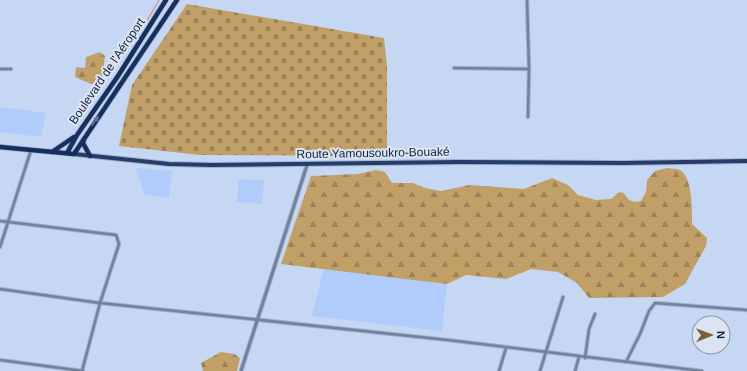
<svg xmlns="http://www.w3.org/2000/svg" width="747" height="371" viewBox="0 0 747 371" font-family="Arial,sans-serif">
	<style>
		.built { fill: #b0ccfa }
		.forest { fill: url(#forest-firs) }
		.cemetery { fill: url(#cemetery-stones) }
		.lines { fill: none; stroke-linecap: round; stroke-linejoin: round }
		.stream { stroke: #cf8483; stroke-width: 1 }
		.minor-casing { stroke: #a2b3d0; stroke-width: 4.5 }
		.tertiary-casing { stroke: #a2b3d0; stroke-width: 5 }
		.primary-casing { stroke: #a2b3d0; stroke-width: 6 }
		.trunk-casing { stroke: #a2b3d0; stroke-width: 6 }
		.minor { stroke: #73829b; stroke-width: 2.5 }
		.tertiary { stroke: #73829b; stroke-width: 3 }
		.primary { stroke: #253d67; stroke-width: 4 }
		.trunk { stroke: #16305e; stroke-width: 4.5 }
		.oneway { fill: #657899 }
		.labels { text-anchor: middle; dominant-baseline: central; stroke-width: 4; stroke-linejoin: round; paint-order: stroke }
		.street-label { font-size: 12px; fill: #14233e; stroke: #dbe4f2 }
	</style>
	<defs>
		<pattern id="forest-firs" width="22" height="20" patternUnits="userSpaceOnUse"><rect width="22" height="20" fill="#c1a067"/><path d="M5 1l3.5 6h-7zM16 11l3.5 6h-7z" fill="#9c8256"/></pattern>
		<pattern id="cemetery-stones" width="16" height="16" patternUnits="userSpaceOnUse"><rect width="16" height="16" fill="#c1a067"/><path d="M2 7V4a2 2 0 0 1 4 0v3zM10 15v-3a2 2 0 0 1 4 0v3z" fill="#9c8256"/></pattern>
	</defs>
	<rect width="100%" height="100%" fill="#c6d7f4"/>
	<g class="built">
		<path d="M0 107 46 113 41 137 0 132Z"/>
		<path d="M136 168 172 171 169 198 144 194Z"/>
		<path d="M239 179 264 180 262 204 237 202Z"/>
		<path d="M324 268 447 284 442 331 312 316Z"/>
	</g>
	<g class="forest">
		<path d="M100 52 105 56 102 80 91 84 75 77 76 67 85 68 86 57Z"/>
		<path d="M667 168C671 169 676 168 680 170 693 178 692 211 692 224L707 238 706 246 685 284 663 297 589 298 577 283 558 272 531 269 506 279 466 275 447 284 281 264 311 176 358 174 376 170 385 172 392 183H413L425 188 441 191 470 185 524 189 552 178 568 185 578 195 596 200 611 199 619 192 624 193C629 201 631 203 641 201L646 192 647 180 655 171Z"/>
		<path d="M221 352 234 354 240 358 237 371H203L201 363Z"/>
	</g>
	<path class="cemetery" d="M187 4 384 38 387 66V156L200 155 119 146 132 85Z"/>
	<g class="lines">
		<path class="stream" d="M145 24 159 0"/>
		<defs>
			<g id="minor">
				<path d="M527 0 529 69 528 117"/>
				<path d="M454 68 529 69"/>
				<path d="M0 69H11"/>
				<path d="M0 221 116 235 119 244 100 303 82 371"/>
				<path d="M0 247 31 150"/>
				<path d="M0 289 100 303 448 340 702 371"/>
				<path d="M585 358 589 329 595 314"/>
				<path d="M0 360 83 371"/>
				<path d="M626 362 640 334 649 311 655 303 747 310"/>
				<path d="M499 371 506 348"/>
				<path d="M540 371 563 297"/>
				<path d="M575 371 579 357"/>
			</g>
			<path id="tertiary" d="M241 371 307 165"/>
			<path id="primary" d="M74 154 169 164 212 165 459 162 623 163 747 161"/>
			<g id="trunk">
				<path d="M84 139 83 143 90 156"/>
				<path d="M0 147 74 154 177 0"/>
				<path d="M52 152 74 137"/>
				<path d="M67 153 77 135 118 76 166 0"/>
			</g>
		</defs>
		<use href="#minor" class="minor-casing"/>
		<use href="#tertiary" class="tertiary-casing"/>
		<use href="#primary" class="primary-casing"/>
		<use href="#trunk" class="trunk-casing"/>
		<use href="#minor" class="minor"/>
		<use href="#tertiary" class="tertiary"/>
		<use href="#primary" class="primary"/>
		<use href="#trunk" class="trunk"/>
	</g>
	<defs><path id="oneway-solid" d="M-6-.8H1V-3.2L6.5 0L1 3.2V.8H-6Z"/></defs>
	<use class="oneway" href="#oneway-solid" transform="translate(95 121) rotate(-55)"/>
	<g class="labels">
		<g class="street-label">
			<text transform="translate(107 71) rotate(-56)">Boulevard de l'Aéroport</text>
			<text transform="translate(373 153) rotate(-1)">Route Yamousoukro-Bouaké</text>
		</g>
	</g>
	<g transform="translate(711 335) rotate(89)"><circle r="19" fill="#dbe4f2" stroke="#8b97aa"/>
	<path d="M0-3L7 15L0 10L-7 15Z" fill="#7a6132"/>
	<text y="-6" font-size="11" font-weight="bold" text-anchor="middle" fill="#14233e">N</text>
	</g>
</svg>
